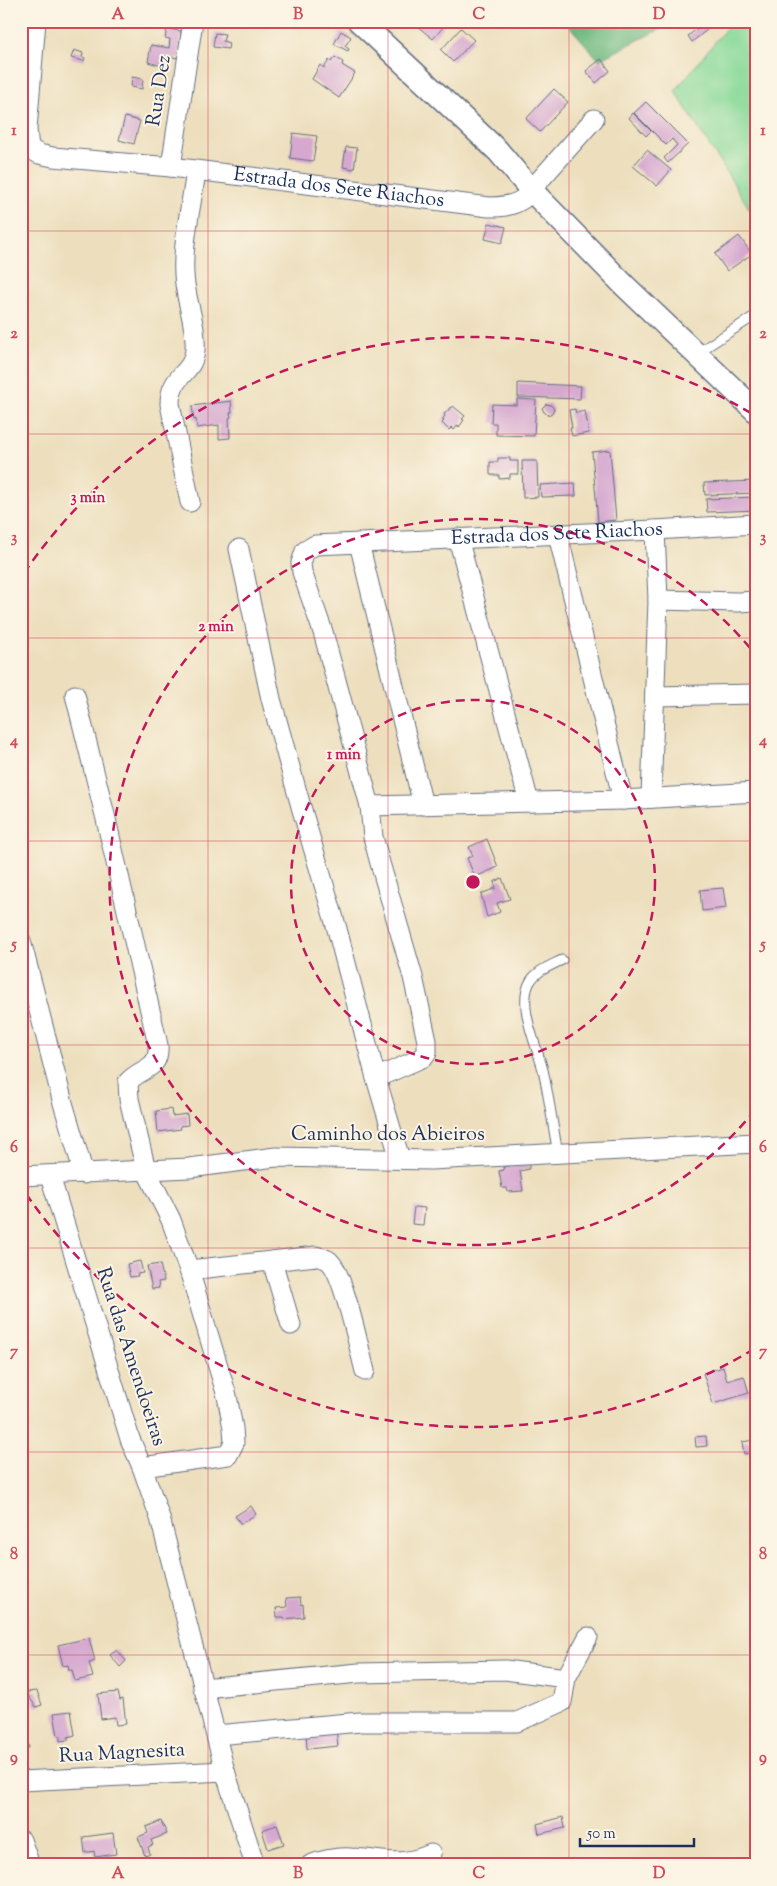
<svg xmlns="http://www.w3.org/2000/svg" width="777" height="1886" viewBox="0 0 777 1886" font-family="'Sorts Mill Goudy',serif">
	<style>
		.green { fill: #88d999; stroke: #52847c }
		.forest { fill: #6eb981; stroke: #447470 }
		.building { fill: #d6a8d0 }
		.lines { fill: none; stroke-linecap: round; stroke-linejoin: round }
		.service-casing { stroke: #646d80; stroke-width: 11 }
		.minor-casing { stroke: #646d80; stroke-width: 21 }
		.tertiary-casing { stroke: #646d80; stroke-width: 25 }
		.service { stroke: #fff; stroke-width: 9 }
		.minor { stroke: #fff; stroke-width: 19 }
		.tertiary { stroke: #fff; stroke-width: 22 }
		.grid { fill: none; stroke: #d1495b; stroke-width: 1; stroke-opacity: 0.55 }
		.ring { fill: none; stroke: #c2185b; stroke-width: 2.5; stroke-dasharray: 9 6 }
		.labels { text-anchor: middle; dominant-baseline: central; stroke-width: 4; stroke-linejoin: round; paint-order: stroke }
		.street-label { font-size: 20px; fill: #1b2f5e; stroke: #fcf5e5 }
		.centre { fill: #c2185b; stroke: #fcf5e5; stroke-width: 2.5 }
		.ring-label { font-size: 15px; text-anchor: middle; font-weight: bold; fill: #c2185b; stroke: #fcf5e5; stroke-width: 4; stroke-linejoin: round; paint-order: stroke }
		.neatline { fill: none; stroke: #d1495b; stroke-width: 2 }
		.grid-label { font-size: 16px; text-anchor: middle; font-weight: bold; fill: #d1495b }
	</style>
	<rect width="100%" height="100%" fill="#fcf5e5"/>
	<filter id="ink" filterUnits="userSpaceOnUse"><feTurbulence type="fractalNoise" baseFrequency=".02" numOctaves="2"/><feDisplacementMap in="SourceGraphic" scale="10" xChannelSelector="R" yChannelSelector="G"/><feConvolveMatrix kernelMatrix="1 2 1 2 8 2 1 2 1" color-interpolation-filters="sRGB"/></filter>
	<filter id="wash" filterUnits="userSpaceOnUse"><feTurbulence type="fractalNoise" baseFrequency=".0096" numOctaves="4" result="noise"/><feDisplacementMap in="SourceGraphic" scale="20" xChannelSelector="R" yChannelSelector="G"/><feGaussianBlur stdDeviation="1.12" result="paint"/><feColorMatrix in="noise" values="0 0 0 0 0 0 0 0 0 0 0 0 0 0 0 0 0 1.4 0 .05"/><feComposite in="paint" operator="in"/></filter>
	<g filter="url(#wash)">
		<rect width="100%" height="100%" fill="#eddfbe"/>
		<path class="green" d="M732 21H756V219L675 91Z"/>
		<path class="forest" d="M565 21H676L599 60Z"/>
		<g id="blocks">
			<g class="building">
				<path d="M411 21H439L444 26 433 39Z"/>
				<path d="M703 24 708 29 692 42 688 36Z"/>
				<path d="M461 28 474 40 453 62 441 50Z"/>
				<path d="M167 29 181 31 179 58 164 56 162 66 148 62 151 45 169 48 170 39 165 38Z"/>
				<path d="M341 31 351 37 345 46 349 49 348 51 334 44Z"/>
				<path d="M215 33 225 34 223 41 229 43 228 49 213 47Z"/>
				<path d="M74 50 83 53 82 57 85 58 84 61 71 58Z"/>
				<path d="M335 57 343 62 342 65 355 73 339 98 312 79 320 65 324 68 329 60 331 62Z"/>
				<path d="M601 59 610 71 596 83 586 71Z"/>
				<path d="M132 77 143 79 142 89 131 87Z"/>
				<path d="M554 89 568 102 540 132 526 119Z"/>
				<path d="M646 102 688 144 668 163 664 158 677 145 672 139 666 145 634 113Z"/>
				<path d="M633 113 651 131 646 136 629 118Z"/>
				<path d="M125 117 140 121 134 144 119 140Z"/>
				<path d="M293 133 317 136 313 161 290 158Z"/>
				<path d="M346 147 357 148 354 169 343 167Z"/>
				<path d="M647 150 671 170 657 186 633 166Z"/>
				<path d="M489 223 506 227 502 243 485 239Z"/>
				<path d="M739 236 752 254 727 271 715 254Z"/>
				<path d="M518 383 581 386 580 399 518 397Z"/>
				<path d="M517 399 536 400 534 436 496 435V423H491L492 404 517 405Z"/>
				<path d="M231 401 232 412 230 413 231 417 229 418 230 438 219 439V425L197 428 196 419 194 420 192 406Z"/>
				<path d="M546 404 551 405 554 409 552 413 548 415 544 412 542 408Z"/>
				<path d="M453 406 465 416 462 419 464 420 459 427 458 425 454 430 451 427 449 430 442 423 444 421 442 420 445 416 444 414Z"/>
				<path d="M575 409 576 413 585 411 589 433 572 436 570 428H572L569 410Z"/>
				<path d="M610 450 616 520 598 522 592 452Z"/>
				<path d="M498 458H510V461H518V474H510V478L499 479V475H490V462H498Z"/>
				<path d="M522 461H537L538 497 523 498Z"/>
				<path d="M756 481V493L705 495 704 483Z"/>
				<path d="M575 483 576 496 541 497 540 485Z"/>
				<path d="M756 497V510L707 512 706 499Z"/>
				<path d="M487 839 498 867 475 877 467 858 473 856 469 847Z"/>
				<path d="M502 878 510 899 497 903 500 912 487 917 481 894 496 888 494 882Z"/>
				<path d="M723 888 726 908 702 911 700 890Z"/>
				<path d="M171 1109 172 1116 187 1114 188 1125 180 1126 181 1129 158 1132 156 1111Z"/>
				<path d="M519 1164H529V1169L520 1171 523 1191 508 1192 507 1188H502L499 1171 504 1170 503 1167Z"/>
				<path d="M414 1207 425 1208 423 1225 412 1224Z"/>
				<path d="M140 1261 143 1273 137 1274 138 1276 130 1277 127 1264Z"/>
				<path d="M160 1264 164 1281 158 1282 159 1288 152 1289 147 1266Z"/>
				<path d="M723 1367 727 1381 744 1376 749 1393 713 1404 703 1373Z"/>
				<path d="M706 1436 707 1446 696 1447 695 1437Z"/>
				<path d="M754 1440 756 1452 744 1454 742 1442Z"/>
				<path d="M251 1506 256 1514 241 1524 235 1516Z"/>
				<path d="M300 1597 301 1605 303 1604 304 1617 284 1619V1617H277L276 1608 287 1607 286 1598Z"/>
				<path d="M89 1638 95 1661 89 1663 93 1677 75 1681 72 1670H69L68 1665 63 1666 58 1645Z"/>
				<path d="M117 1650 126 1661 120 1667 110 1655Z"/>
				<path d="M37 1691 42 1705 36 1707 29 1697 28 1692Z"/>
				<path d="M118 1692 120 1700 123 1699 126 1724 116 1725 115 1717 101 1719 98 1694Z"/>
				<path d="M71 1711 75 1735 68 1737V1740L60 1741V1736H58L54 1713Z"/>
				<path d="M21 1718H22L29 1748 21 1749Z"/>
				<path d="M336 1729 338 1746 307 1749 306 1732Z"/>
				<path d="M563 1817 565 1828 539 1834 537 1824Z"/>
				<path d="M161 1821 167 1834 151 1840 153 1845 148 1847 150 1854 145 1856 138 1837 148 1833 146 1827Z"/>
				<path d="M277 1825 284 1844 268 1849 262 1830Z"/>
				<path d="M113 1833 116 1854 95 1857 94 1851 85 1853 83 1837Z"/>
			</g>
		</g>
	</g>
	<g filter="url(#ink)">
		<use href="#blocks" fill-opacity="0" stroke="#646d80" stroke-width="1"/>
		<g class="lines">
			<defs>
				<g id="service">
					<path d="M697 353 756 315"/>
					<path d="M558 1154C553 1126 549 1098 543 1070 537 1046 518 1008 529 984 535 971 550 966 562 960"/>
				</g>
				<g id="minor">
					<path id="s1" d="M36 21 27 129 29 148 39 154 53 157 171 167 489 207C502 207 513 206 523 199L594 119"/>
					<path d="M171 167 193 21"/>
					<path d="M190 502 170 404C170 374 193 375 195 350 197 325 185 300 184 274 182 244 192 202 196 171"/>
					<path d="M558 535 623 800"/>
					<path d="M458 538 529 802"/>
					<path d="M359 543 423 805"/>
					<path d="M239 549 271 699 302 810 337 929 376 1078 400 1159"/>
					<path d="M658 600 738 602 756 601"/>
					<path d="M655 696 756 694"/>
					<path d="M651 798 658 600 655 530"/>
					<path d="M370 806 623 800 756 792"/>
					<path d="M21 941 63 1103 84 1174"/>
					<path id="s2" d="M376 1078 424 1057 427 1053V1041L413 977 380 863 373 837 370 806 323 632 302 572 301 563 305 551 315 545 655 530 756 524"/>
					<path d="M21 1176 189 1168 276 1157 431 1160 756 1143"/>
					<path d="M50 1176 130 1439 142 1467 228 1455 234 1443 233 1428 227 1396 189 1270 171 1220 146 1170 129 1099 128 1082C141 1067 160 1071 158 1045L105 815 75 695"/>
					<path d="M272 1261 291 1325"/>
					<path d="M189 1270 316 1256C321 1258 327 1258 330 1262 344 1275 359 1349 365 1371"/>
					<path d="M142 1467 160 1518 225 1771 255 1865"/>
					<path d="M203 1688 359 1673 505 1670 566 1678"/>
					<path d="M216 1735 360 1722H517L562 1702 566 1678 588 1637"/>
					<path d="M21 1781 225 1771"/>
					<path d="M21 1840 30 1865"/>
					<path d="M310 1865C323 1860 337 1857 351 1858 383 1859 400 1868 431 1854"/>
				</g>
				<path id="tertiary" d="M359 21 498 151 531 190 625 286 756 411"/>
			</defs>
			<use href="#service" class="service-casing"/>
			<use href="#minor" class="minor-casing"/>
			<use href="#tertiary" class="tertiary-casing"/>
			<use href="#service" class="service"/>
			<use href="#minor" class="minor"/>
			<use href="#tertiary" class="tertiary"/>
		</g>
	</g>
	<path class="grid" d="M208 21V1865M388 21V1865M569 21V1865M21 231H756M21 434H756M21 638H756M21 841H756M21 1045H756M21 1248H756M21 1452H756M21 1655H756"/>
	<g class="ring">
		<circle cx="473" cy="882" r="182"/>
		<path d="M755 1110A363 363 0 1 1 755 654"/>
		<path d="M754 1349A545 545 0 0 1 24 1191M24 573A545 545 0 0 1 754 415"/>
	</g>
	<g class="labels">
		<g class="street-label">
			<text transform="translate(160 91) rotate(-81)">Rua Dez</text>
			<text stroke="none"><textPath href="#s1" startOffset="441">Estrada dos Sete Riachos</textPath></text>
			<text stroke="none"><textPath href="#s2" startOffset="831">Estrada dos Sete Riachos</textPath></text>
			<text x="388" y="1135">Caminho dos Abieiros</text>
			<text transform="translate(130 1357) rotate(72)">Rua das Amendoeiras</text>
			<text transform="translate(122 1754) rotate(-3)">Rua Magnesita</text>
		</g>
	</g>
	<circle cx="473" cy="882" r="8" class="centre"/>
	<g class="ring-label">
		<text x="88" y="502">3 min</text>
		<text x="216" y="631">2 min</text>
		<text x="344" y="759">1 min</text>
	</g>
	<rect width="777" height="1886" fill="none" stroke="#fcf5e5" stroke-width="55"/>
	<path d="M580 1838v8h114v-8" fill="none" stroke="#1b2f5e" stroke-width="2.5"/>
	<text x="587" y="1838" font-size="15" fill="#1b2f5e" stroke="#fcf5e5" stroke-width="4" paint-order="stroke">50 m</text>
	<rect x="28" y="28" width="722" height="1830" class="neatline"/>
	<g class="grid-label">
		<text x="118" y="19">A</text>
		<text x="298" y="19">B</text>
		<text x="479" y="19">C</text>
		<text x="659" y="19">D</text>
		<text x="14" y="135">1</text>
		<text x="763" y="135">1</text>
		<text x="14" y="338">2</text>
		<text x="763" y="338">2</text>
		<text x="14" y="542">3</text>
		<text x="763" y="542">3</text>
		<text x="14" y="745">4</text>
		<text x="763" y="745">4</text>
		<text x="14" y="949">5</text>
		<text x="763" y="949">5</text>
		<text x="14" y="1152">6</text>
		<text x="763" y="1152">6</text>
		<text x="14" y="1356">7</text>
		<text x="763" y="1356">7</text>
		<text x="14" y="1559">8</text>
		<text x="763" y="1559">8</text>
		<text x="14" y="1762">9</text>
		<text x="763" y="1762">9</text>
		<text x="118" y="1878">A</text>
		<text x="298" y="1878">B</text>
		<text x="479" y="1878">C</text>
		<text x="659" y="1878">D</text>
	</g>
</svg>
